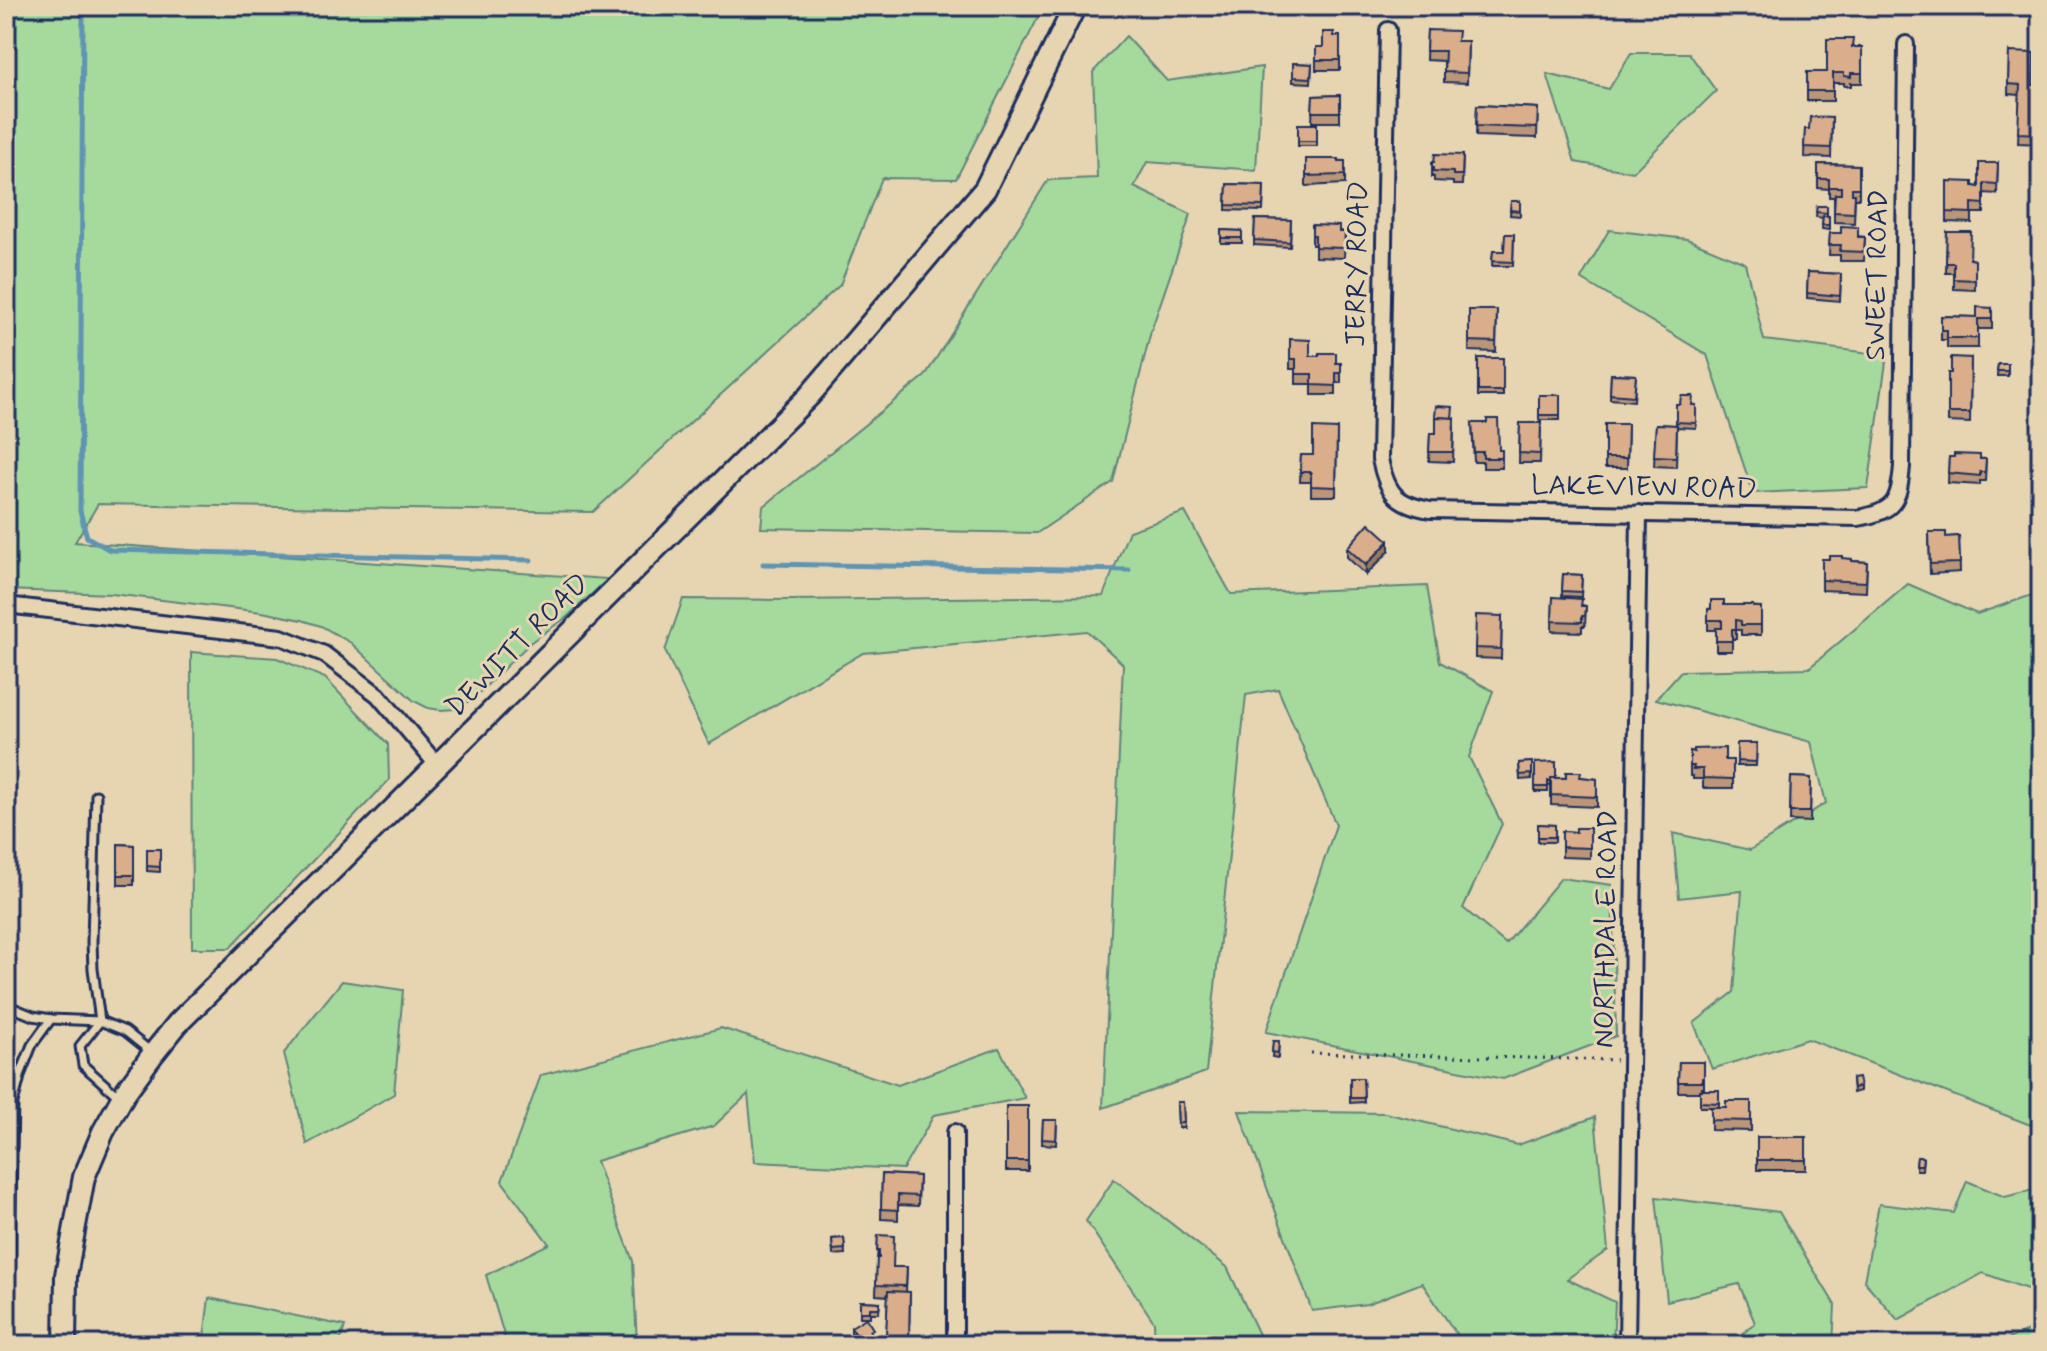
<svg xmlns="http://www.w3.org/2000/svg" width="2047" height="1351" viewBox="0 0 2047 1351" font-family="Mynerve,sans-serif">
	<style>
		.green { fill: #a6da9c; stroke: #60847d; stroke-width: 2 }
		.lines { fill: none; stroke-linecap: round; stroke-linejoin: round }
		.stream { stroke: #5f94b3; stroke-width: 5 }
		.lane-casing { stroke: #1b2f5e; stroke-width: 13 }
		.street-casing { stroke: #1b2f5e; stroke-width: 20 }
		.secondary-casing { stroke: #1b2f5e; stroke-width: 26 }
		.path { stroke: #1b2f5e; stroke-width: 3; stroke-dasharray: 2 6; stroke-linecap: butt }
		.lane { stroke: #e7d5b2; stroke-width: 7 }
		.street { stroke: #e7d5b2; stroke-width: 14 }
		.secondary { stroke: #e7d5b2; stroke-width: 20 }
		.wall { fill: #bb9678; stroke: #1b2f5e; stroke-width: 2 }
		.shaded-wall { fill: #997a61; stroke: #1b2f5e; stroke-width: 2 }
		.building { fill: #daae8b; stroke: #1b2f5e; stroke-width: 2 }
		.labels { text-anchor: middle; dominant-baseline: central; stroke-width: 6; stroke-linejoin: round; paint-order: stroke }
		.street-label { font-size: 28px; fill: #1b2f5e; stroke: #e7d5b2 }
	</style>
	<rect width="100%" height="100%" fill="#e7d5b2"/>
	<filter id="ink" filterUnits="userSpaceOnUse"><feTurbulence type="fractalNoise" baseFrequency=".0125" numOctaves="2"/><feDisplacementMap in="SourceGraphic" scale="16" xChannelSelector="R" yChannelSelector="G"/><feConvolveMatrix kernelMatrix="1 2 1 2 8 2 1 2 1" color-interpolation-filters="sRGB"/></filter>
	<g filter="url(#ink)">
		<g class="green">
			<path d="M6 6H1044L956 179 882 178 840 285 593 512 98 504 75 542 608 579 567 617 531 642 473 699 455 709 441 710 428 708 414 701 351 643 321 626 302 620 262 612 112 594 6 590Z"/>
			<path d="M1401 6H2041V9Z"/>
			<path d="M1126 36 1167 81 1262 67 1256 170 1147 162 1134 187 1191 214 1151 331 1113 482 1037 533 761 528 763 507 925 376 1048 180 1097 178 1093 72Z"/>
			<path d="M1631 53H1689L1716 91 1633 172 1575 162 1547 74 1609 89Z"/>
			<path d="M1609 230 1687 239 1745 263 1764 340 1887 355 1868 488 1753 493 1707 355 1581 279Z"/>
			<path d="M1185 512 1231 594 1427 586 1440 662 1493 691 1469 757 1502 824 1463 908 1506 944 1561 878 1612 885 1616 1036 1503 1079 1266 1032 1336 825 1278 689 1246 695 1206 1072 1103 1108 1123 664 1087 631 863 653 709 744 665 651 683 599 792 600 1103 596 1129 531Z"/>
			<path d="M1908 584 1977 614 2041 592V1129L1808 1039 1712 1069 1694 1023 1734 992 1742 891 1679 898 1673 833 1750 850 1826 803 1811 742 1656 699 1681 671 1809 668Z"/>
			<path d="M191 652 277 658 325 678 388 744 389 780 230 948H192Z"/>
			<path d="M342 981 403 990 394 1094 307 1144 284 1053Z"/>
			<path d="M721 1028 898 1085 999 1048 1025 1098 934 1115 903 1169 755 1162 748 1094 714 1126 596 1161 633 1261 637 1345H507L486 1275 549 1244 502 1181 541 1075Z"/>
			<path d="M1239 1111 1385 1113 1518 1145 1595 1117 1608 1250 1567 1279 1615 1302 1613 1345H1460L1461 1341 1422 1283 1367 1304 1312 1311Z"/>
			<path d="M1114 1179 1227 1267 1264 1345H1155L1154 1322 1086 1221Z"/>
			<path d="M1967 1181 2005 1197 2041 1188V1294L1983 1273 1898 1320 1864 1281 1879 1204 1954 1213Z"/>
			<path d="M1656 1197 1779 1212 1835 1305 1833 1345H1730L1755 1323 1739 1284 1667 1301Z"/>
			<path d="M209 1298 345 1326 339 1345H203Z"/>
			<path d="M2041 1321V1345H1993L2033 1329Z"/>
		</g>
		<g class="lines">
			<g class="stream">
				<path d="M83 6 80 511 87 537 110 550 531 560"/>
				<path d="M763 564 1129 570"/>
			</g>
			<defs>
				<g id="lane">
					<path d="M6 1005 33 1016 51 1019 100 1021 93 969 92 942 96 795"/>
					<path d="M120 1098 83 1065 80 1046 100 1021 125 1031 150 1051"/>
					<path d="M8 1345 13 1104 21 1073 32 1045 51 1019"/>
				</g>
				<g id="street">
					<path d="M1388 30 1380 459C1387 493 1396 504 1430 510L1858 518C1895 511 1899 502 1902 466L1906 44"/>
					<path d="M6 605 281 637 324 654 378 695 438 766"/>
					<path d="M955 1132V1345"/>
					<path d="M1627 1345 1639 513"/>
				</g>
				<path id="secondary" d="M65 1345 66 1275 84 1177 103 1132 126 1091 153 1054 178 1023 809 396 985 189 1075 6"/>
			</defs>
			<use href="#lane" class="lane-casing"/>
			<use href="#street" class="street-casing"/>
			<use href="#secondary" class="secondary-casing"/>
			<path class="path" d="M1311 1053 1616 1060"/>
			<use href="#lane" class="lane"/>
			<use href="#street" class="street"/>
			<use href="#secondary" class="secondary"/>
		</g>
		<g class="wall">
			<path d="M1427 30 1457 41H1468L1467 83 1444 82V61L1426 60Z"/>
			<path d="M1333 36H1340V70H1316V47H1323Z"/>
			<path d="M1852 47H1862V83H1851V86H1844V83H1833V101H1807V72H1827Z"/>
			<path d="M2009 52 2033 85H2041V144L2018 143 2020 95 2008 94Z"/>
			<path d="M1293 63 1312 64 1311 83 1293 82Z"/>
			<path d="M1340 95V122H1312L1313 96Z"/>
			<path d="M1477 105 1538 108 1537 138 1476 136Z"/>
			<path d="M1832 118 1831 158 1804 157 1805 129H1809Z"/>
			<rect x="1298" y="124" width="19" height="22"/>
			<path d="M1463 155 1462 185H1453V182L1434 181V177H1432V167L1434 162Z"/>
			<path d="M1306 159 1345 161V184L1306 186Z"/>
			<path d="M1998 163 1997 194 1984 193V213H1972V223L1947 222V181L1979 187Z"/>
			<path d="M1818 164 1859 165V198H1855L1854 223 1834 222V197H1829V189L1818 188Z"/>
			<path d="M1227 184 1264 185 1263 211 1226 210Z"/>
			<path d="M1511 201H1520V216L1510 215Z"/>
			<path d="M1817 206H1827V216H1829V230L1822 229 1823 218 1816 217Z"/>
			<path d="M1255 219 1291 220 1290 247 1254 245Z"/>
			<path d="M1312 225 1345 232 1344 258 1315 257V245H1312Z"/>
			<path d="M1221 230 1242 231V243H1221Z"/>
			<path d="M1947 232 1971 259 1975 260V290L1954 289V273H1946Z"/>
			<path d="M1830 233 1865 237 1864 261H1840V255H1829Z"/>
			<path d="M1514 234 1513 266H1492L1493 251H1504Z"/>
			<path d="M1808 272 1841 274 1840 301 1807 298Z"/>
			<path d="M1992 308V329H1978V348H1947V340H1941V316L1977 317Z"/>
			<path d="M1469 310H1497L1496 352 1469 351Z"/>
			<path d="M1290 339 1310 356 1336 363H1341V383H1336V395H1312V384H1296V369H1290Z"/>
			<rect x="1478" y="358" width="25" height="38"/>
			<path d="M1971 358 1970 423 1948 422V373H1951Z"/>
			<path d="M1998 364H2008V376H1997Z"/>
			<path d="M1611 374 1636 375 1634 401 1610 399Z"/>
			<rect x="1539" y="395" width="21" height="25"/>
			<path d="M1676 404 1696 405V428L1677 427 1676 467 1654 466 1656 424 1676 425Z"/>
			<path d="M1436 406 1452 418 1454 428 1453 462 1429 461 1430 433H1436Z"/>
			<path d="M1472 423 1499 450H1502V468H1483V462H1474Z"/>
			<path d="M1520 423H1541L1540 463H1519Z"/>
			<path d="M1605 424H1628L1627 468H1605Z"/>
			<path d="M1337 429 1336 496H1311V482H1300L1301 455H1313Z"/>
			<path d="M1949 457 1986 459 1985 481H1980V485L1948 483Z"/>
			<path d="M1929 532 1946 537 1959 536 1960 572 1930 574Z"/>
			<path d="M1347 548 1389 551 1366 575 1347 557Z"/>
			<path d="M1822 559 1867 562 1866 592 1822 590Z"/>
			<path d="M1563 574 1582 575 1581 597 1562 596Z"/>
			<path d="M1553 597 1586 606 1585 626H1582V632L1552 631Z"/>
			<path d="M1724 605 1761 607V635H1741V630H1736V639H1732V651H1716V630H1708V609Z"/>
			<path d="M1502 616 1501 659 1475 658V648Z"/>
			<path d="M1737 743H1757L1756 766H1737Z"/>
			<path d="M1690 751 1725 760H1733V788H1703V779H1693V776H1690Z"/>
			<path d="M1532 762V779L1520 780 1519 763Z"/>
			<path d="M1535 763 1556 778 1580 777 1597 779V807L1551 805V786H1548V792H1535Z"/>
			<path d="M1791 777 1811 778 1810 822 1790 821Z"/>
			<path d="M1538 824 1555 825V842H1538Z"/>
			<path d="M1590 828V858L1562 857V831L1576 832Z"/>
			<path d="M118 844 134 845V885H118Z"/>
			<path d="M147 849H160V872L147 871Z"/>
			<path d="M1273 1041H1279L1278 1058 1272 1057Z"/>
			<path d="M1679 1062H1704V1088H1702V1090H1719V1107H1726L1751 1101V1131L1711 1130V1107H1700V1092H1678Z"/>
			<path d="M1350 1078H1363L1364 1102 1350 1103Z"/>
			<path d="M1852 1079 1860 1086V1091L1853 1093Z"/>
			<path d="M1177 1102H1183L1184 1128H1178Z"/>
			<rect x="1006" y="1106" width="22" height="65"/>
			<path d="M1043 1120H1057L1056 1145 1042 1144Z"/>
			<rect x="1757" y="1137" width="49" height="33"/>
			<path d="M1917 1157H1923L1922 1170H1916Z"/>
			<path d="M882 1174 919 1176 918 1206 898 1205V1220L881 1219Z"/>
			<path d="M878 1235 893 1267H907L906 1292H910L909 1345H886L888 1296 876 1295Z"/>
			<path d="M844 1238 845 1254 833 1255 832 1239Z"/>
			<path d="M860 1301 880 1302 879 1313H870V1317H860Z"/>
			<path d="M851 1327 873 1334 874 1344 864 1345 860 1339 857 1341 851 1332Z"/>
		</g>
		<g class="shaded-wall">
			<path d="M1389 541V551L1366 575V565Z"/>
			<path d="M874 1339V1344L866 1345V1344Z"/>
		</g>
		<g class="building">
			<path d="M1427 30 1458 31 1457 41H1468L1467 73 1444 72 1445 51H1426Z"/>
			<path d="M1323 32H1334L1333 36H1340V60H1316V47H1323Z"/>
			<path d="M1827 39H1853L1852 47H1862V73H1851V77L1844 76V73H1833V91H1807V72H1827Z"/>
			<path d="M2009 52 2034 53 2033 85H2041V134L2018 133 2020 85 2008 84Z"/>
			<path d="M1293 63 1312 64 1311 78 1293 77Z"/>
			<path d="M1340 95V112H1312L1313 96Z"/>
			<path d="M1477 105 1538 108 1537 128 1476 126Z"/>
			<path d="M1810 117 1832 118 1831 148 1804 147 1805 129H1809Z"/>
			<rect x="1298" y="124" width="19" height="17"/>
			<path d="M1435 154 1463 155 1462 175H1453V172L1434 171V167H1432V162H1434Z"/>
			<path d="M1306 159H1339V161H1345V175L1306 176Z"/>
			<path d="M1979 163H1998L1997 184 1984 183V204L1972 203V213L1947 212V181L1973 182V186L1979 187Z"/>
			<path d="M1818 164 1859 165V188H1852V194H1855L1854 213 1834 212 1835 194H1841V187H1829V179H1818Z"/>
			<path d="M1227 184 1264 185 1263 206 1226 205Z"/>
			<path d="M1511 201H1520V211L1510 210Z"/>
			<path d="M1817 206H1827V213L1816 212Z"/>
			<path d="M1823 216H1829V225H1822Z"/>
			<path d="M1255 219 1291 220 1290 242 1254 240Z"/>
			<path d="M1312 225 1339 226V232H1345L1344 248 1315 247V235H1312Z"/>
			<path d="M1841 226 1858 227V237H1865L1864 252 1840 251 1841 245H1829L1830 233H1841Z"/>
			<path d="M1221 230 1242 231V238H1221Z"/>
			<path d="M1947 232H1971L1970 259 1975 260V280L1954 279V263H1946Z"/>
			<path d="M1505 234H1514L1513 262 1492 261 1493 251H1504Z"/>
			<path d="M1808 272 1841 274 1840 296 1807 293Z"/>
			<path d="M1977 307 1992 308V319H1978V338H1947V330H1941V316L1977 317Z"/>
			<path d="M1469 310H1497L1496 342 1469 341Z"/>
			<path d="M1290 339 1310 340V356H1319V353H1336V363H1341V373H1336V386L1312 385V374H1296V359H1290Z"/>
			<path d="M1951 357 1971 358 1970 413H1948V373H1951Z"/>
			<rect x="1478" y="358" width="25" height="33"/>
			<path d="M1998 364H2008V371H1997Z"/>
			<path d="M1611 374 1636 375 1634 396 1610 394Z"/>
			<rect x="1539" y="395" width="21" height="20"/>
			<path d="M1681 396H1693L1692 405H1696V423L1676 422V404H1680Z"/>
			<path d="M1436 406 1453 407 1452 418 1435 417Z"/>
			<path d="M1436 417 1454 418 1453 452H1429L1430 433H1436Z"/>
			<path d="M1487 419H1498L1499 450H1502V458H1483V452H1474L1472 423H1487Z"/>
			<path d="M1520 423H1541L1540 454 1519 453Z"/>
			<path d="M1605 424H1628L1627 458H1605Z"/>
			<path d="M1656 424 1677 425 1676 457 1654 456Z"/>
			<path d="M1313 428 1337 429 1336 487 1311 486V472H1300L1301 455H1313Z"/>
			<path d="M1954 454 1980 455V459H1986L1985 472H1980V476L1948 473 1949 457H1954Z"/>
			<path d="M1369 523 1389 541 1366 565 1347 548Z"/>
			<path d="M1929 532H1946V537L1959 536 1960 563 1930 564Z"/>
			<path d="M1829 556H1842V558L1852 559V561L1867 562 1866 582 1822 580V559H1829Z"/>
			<path d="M1563 574 1582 575 1581 592 1562 591Z"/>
			<path d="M1553 597 1582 599 1581 606H1586L1585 616H1582V622L1552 621Z"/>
			<path d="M1711 600H1724V605H1753V607H1761V625H1741V621L1736 620V629H1732V641H1716V628H1722V620H1708V609H1711Z"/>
			<path d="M1476 615 1502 616 1501 649 1475 648Z"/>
			<path d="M1737 743H1757L1756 762 1737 761Z"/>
			<path d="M1725 748V760H1733V779L1703 778V769H1693L1694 766H1690V751L1694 752V749Z"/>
			<path d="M1532 762V774L1520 775 1519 763Z"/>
			<path d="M1556 762V778H1551V781H1548V787H1535V763Z"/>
			<path d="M1566 772H1581L1580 777 1597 779V797L1551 795V778H1566Z"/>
			<path d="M1791 777 1811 778 1810 812H1790Z"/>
			<path d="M1538 824 1555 825V837H1538Z"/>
			<path d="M1576 828H1590V848L1562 847V831L1576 832Z"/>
			<path d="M118 844 134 845V875H118Z"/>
			<path d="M147 849H160V867L147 866Z"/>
			<path d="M1273 1041H1279L1278 1053 1272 1052Z"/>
			<path d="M1679 1062H1704V1078H1702V1082H1678Z"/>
			<path d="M1350 1078H1363L1364 1098H1350Z"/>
			<path d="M1858 1078 1860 1086 1853 1088 1852 1079Z"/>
			<path d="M1700 1090H1719V1103L1700 1102Z"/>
			<path d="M1726 1101H1751V1121L1711 1120V1107H1726Z"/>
			<path d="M1177 1102H1183L1184 1123H1178Z"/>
			<rect x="1006" y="1106" width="22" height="55"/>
			<path d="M1043 1120H1057L1056 1140 1042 1139Z"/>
			<rect x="1757" y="1137" width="49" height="23"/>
			<path d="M1917 1157H1923L1922 1165H1916Z"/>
			<path d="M882 1174 919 1176 918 1196 898 1195V1210L881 1209Z"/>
			<path d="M878 1235 894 1236 893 1267H907L906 1286 876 1285 877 1258H879V1251H877Z"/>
			<path d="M844 1238 845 1249 833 1250 832 1239Z"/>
			<path d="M888 1291 910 1292 909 1338 886 1337Z"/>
			<path d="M860 1301 880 1302 879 1308H870V1312H860Z"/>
			<path d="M866 1318 873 1329 870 1331 874 1339 866 1344 860 1334 857 1336 851 1327Z"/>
		</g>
	</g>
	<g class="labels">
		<g class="street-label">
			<text transform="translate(1358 264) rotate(-89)">JERRY ROAD</text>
			<text transform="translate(1878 275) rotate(-89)">SWEET ROAD</text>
			<text transform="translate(1644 488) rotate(1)">LAKEVIEW ROAD</text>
			<text transform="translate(518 646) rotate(-45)">DEWITT ROAD</text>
			<text transform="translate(1607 929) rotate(-89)">NORTHDALE ROAD</text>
		</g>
	</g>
	<rect width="2047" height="1351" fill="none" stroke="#e7d5b2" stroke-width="32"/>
	<rect x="16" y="16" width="2015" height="1319" fill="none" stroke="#1b2f5e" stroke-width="3" filter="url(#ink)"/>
</svg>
